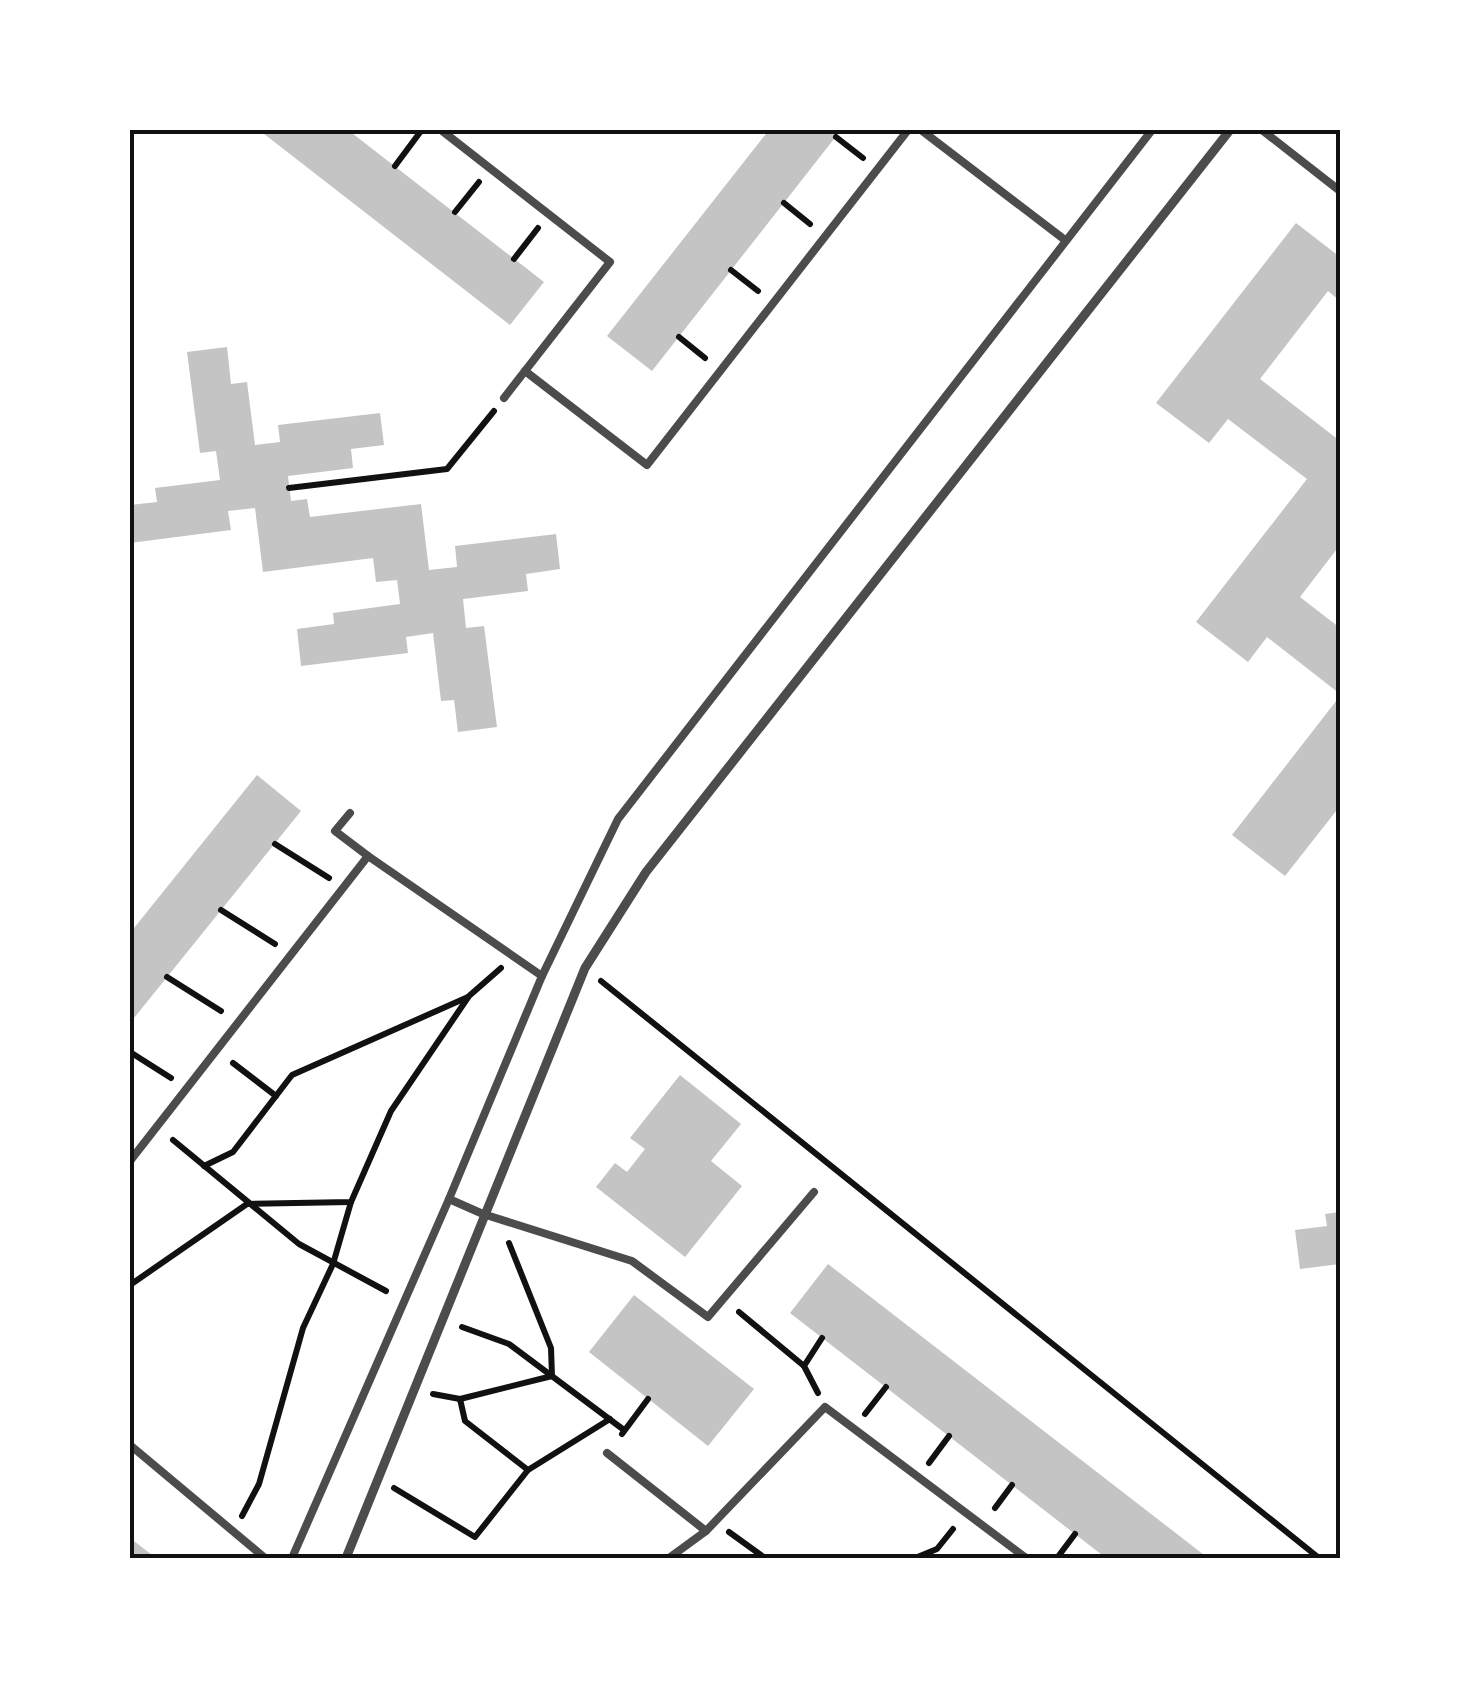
<svg xmlns="http://www.w3.org/2000/svg" width="1470" height="1688" viewBox="0 0 1470 1688" font-family="Manrope,sans-serif">
	<style>
		.building { fill: #c4c4c4 }
		.lines { fill: none; stroke-linecap: round; stroke-linejoin: round }
		.path { stroke: #111; stroke-width: 6 }
		.service { stroke: #4c4c4c; stroke-width: 8 }
		.pedestrian { stroke: #4c4c4c; stroke-width: 9 }
		.neatline { fill: none; stroke: #111; stroke-width: 4 }
	</style>
	<rect width="100%" height="100%" fill="#fff"/>
	<g class="building">
		<path d="M259 130H348L544 282 510 325Z"/>
		<path d="M769 130H841L652 371 607 336Z"/>
		<path d="M1296 223 1340 257V301L1328 291 1260 379 1340 441V545L1300 597 1340 628V694L1267 637 1248 662 1196 622 1307 479 1228 419 1209 443 1156 403Z"/>
		<path d="M227 347 231 384 247 382 255 445 280 442 278 425 380 413 384 445 351 449 353 468 288 476 291 501 307 499 310 517 421 504 429 570 457 567 455 546 556 534 560 569 526 574 528 591 463 599 466 628 484 626 497 727 458 732 454 700 441 701 433 633 406 637 408 653 301 666 297 629 334 624 333 613 400 604 397 580 376 582 373 558 263 572 255 508 228 511 231 530 130 543V505L157 502 155 488 220 480 216 451 200 453 187 352Z"/>
		<path d="M1340 696V806L1285 876 1232 835Z"/>
		<path d="M257 775 301 811 130 1023V933Z"/>
		<path d="M680 1075 741 1124 711 1161 742 1186 685 1257 596 1187 615 1163 627 1172 645 1149 630 1138Z"/>
		<path d="M1340 1212V1264L1300 1269 1295 1230 1327 1226 1325 1214Z"/>
		<path d="M828 1264 1208 1558H1106L1075 1534 790 1313Z"/>
		<path d="M634 1295 754 1389 708 1446 589 1352Z"/>
		<path d="M130 1538 156 1558H130Z"/>
	</g>
	<g class="lines">
		<g class="path">
			<path d="M836 137 863 158"/>
			<path d="M395 166 421 131"/>
			<path d="M784 203 810 224"/>
			<path d="M455 212 479 182"/>
			<path d="M514 259 538 228"/>
			<path d="M731 270 758 291"/>
			<path d="M679 337 705 358"/>
			<path d="M289 488 447 469 494 411"/>
			<path d="M275 844 329 878"/>
			<path d="M221 910 275 944"/>
			<path d="M167 977 221 1011"/>
			<path d="M601 981 1319 1558"/>
			<path d="M130 1052 171 1078"/>
			<path d="M233 1063 276 1096"/>
			<path d="M173 1140 299 1244 386 1291"/>
			<path d="M204 1166 233 1152 292 1075 468 997"/>
			<path d="M130 1285 247 1204 351 1202 391 1111 469 996 501 968"/>
			<path d="M739 1312 804 1366"/>
			<path d="M462 1327 509 1344 624 1430"/>
			<path d="M818 1393 804 1366 822 1338"/>
			<path d="M433 1394 460 1399 552 1376 551 1348 509 1243"/>
			<path d="M460 1399 465 1421 528 1470"/>
			<path d="M865 1414 886 1387"/>
			<path d="M622 1434 648 1399"/>
			<path d="M929 1463 949 1436"/>
			<path d="M394 1488 475 1537 528 1470 610 1419"/>
			<path d="M995 1508 1012 1485"/>
			<path d="M242 1516 259 1484 303 1328 333 1264 351 1202"/>
			<path d="M729 1532 765 1558"/>
			<path d="M915 1558 937 1549 953 1529"/>
			<path d="M1057 1558 1075 1534"/>
		</g>
		<g class="service">
			<path d="M441 130 610 262 504 398"/>
			<path d="M921 130 1065 240"/>
			<path d="M1262 130 1340 191"/>
			<path d="M525 371 647 465 908 130"/>
			<path d="M350 813 335 831 368 856"/>
			<path d="M130 1161 368 856 542 976"/>
			<path d="M449 1199 483 1214 632 1261 708 1317 814 1192"/>
			<path d="M130 1445 265 1558"/>
			<path d="M607 1453 706 1531"/>
			<path d="M292 1558 449 1199 542 976 618 819 1152 130"/>
			<path d="M669 1558 706 1531 825 1407 1026 1558"/>
		</g>
		<path class="pedestrian" d="M346 1558 585 968 646 872 1230 130"/>
	</g>
	<rect width="1470" height="1688" fill="none" stroke="#ffffff" stroke-width="265"/>
	<rect x="132" y="132" width="1206" height="1424" class="neatline"/>
</svg>
